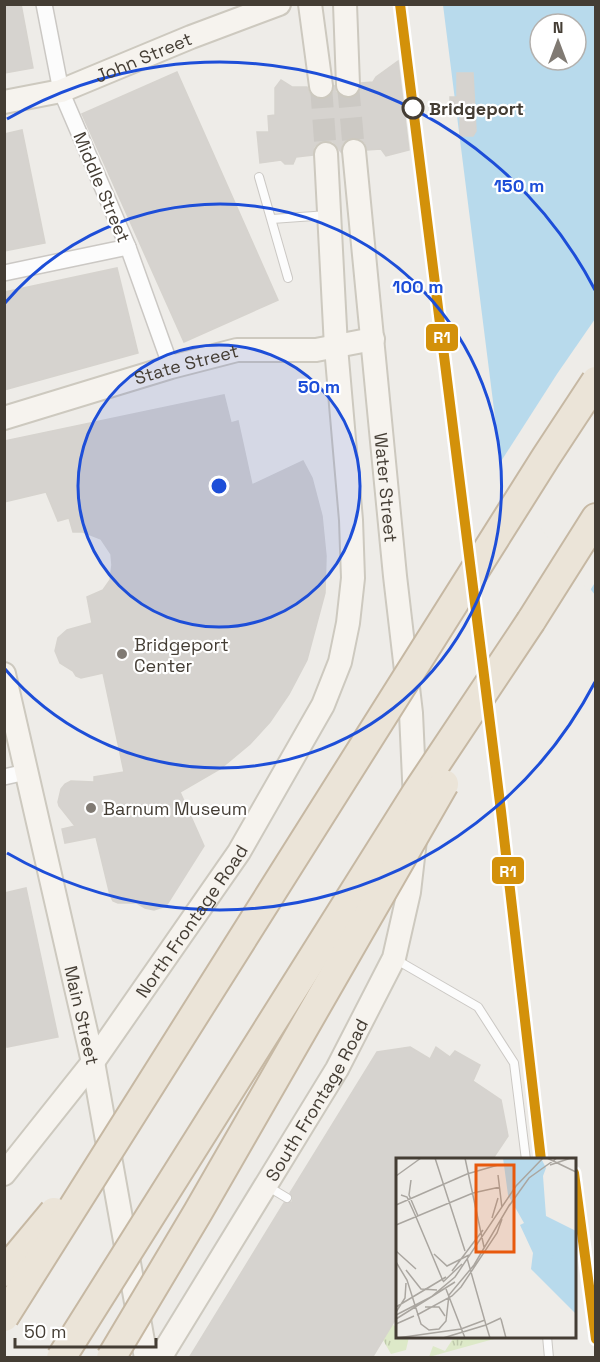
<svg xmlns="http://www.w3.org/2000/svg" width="600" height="1362" viewBox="0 0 600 1362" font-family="'Space Grotesk',sans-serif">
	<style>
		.grass { fill: url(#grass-tufts) }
		.water { fill: #b8daec; fill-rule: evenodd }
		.pier { fill: #eeece8 }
		.building { fill: #d6d3cf; stroke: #d6d3ce; stroke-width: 1.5 }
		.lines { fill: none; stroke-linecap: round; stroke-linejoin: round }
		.secondary-tunnel { stroke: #ccc9c4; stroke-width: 22; stroke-dasharray: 22 11; stroke-linecap: butt }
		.lane-casing { stroke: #cbc8c4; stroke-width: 10 }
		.street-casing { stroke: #cbc8c4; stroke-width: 18 }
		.secondary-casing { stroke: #cdc9bf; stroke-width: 26 }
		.highway-casing { stroke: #c6b8a3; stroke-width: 32 }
		.lane { stroke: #fcfcfc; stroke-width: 8 }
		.street { stroke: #fcfcfc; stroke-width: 15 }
		.secondary { stroke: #f6f3ee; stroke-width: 22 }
		.highway { stroke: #ebe4d8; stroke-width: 28 }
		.highway-bridge-casing { stroke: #c6b8a3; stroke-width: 32; stroke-linecap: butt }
		.highway-bridge { stroke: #ebe4d8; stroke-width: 28 }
		.rail-1-casing { stroke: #fff; stroke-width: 15 }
		.rail-1 { stroke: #d3910a; stroke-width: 10 }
		.ring { fill: none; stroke: #1d4ed8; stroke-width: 3 }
		.stop-dot { fill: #fff; stroke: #443d34; stroke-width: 3 }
		.poi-dot { fill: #807a73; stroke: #fff; stroke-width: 2 }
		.labels { text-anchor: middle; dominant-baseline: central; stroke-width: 4.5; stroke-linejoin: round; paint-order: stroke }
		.street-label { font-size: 18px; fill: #443d34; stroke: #fff }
		.stop-label { font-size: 18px; font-weight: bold; fill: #443d34; stroke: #fff; text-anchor: start }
		.poi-label { font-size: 18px; fill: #443d34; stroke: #fff; text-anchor: start }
		.inset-river { fill: none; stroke: #b8daec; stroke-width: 3 }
		.inset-road { fill: none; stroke: #aaa6a0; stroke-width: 1.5 }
		.view { fill: #e8590c; fill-opacity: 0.15; stroke: #e8590c; stroke-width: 3 }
		.inset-edge { fill: none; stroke: #443d34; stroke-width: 3 }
		.centre { fill: #1d4ed8; stroke: #fff; stroke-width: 3 }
		.ring-label { font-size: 18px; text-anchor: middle; font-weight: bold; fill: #1d4ed8; stroke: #fff; stroke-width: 4.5; stroke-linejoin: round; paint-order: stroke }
		.line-badge { stroke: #fff; stroke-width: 2 }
		.badge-label { font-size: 16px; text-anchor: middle; font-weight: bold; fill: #fff }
	</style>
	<defs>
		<pattern id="grass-tufts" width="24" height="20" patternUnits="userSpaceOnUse" patternTransform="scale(1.5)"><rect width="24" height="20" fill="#dde9c8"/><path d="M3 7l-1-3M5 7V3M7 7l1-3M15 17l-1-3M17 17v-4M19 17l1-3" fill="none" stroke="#bfc9ac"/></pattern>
	</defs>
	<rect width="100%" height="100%" fill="#eeece8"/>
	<g class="grass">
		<path d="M392 1324 397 1328 398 1336 409 1337 406 1350 391 1354 383 1340Z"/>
		<path d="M454 1337V1336L501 1337 429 1357 433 1346 445 1351Z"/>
	</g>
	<path class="water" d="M443 5H595V595L502 473ZM540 24H576V60H540Z"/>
	<path class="pier" d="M595 319 596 581 589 592 500 474 498 466 557 374Z"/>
	<g class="building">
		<path d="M4 4H21L33 68 4 73Z"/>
		<path d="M398 61 409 150 386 156 381 149 367 150 365 143 359 139 353 138 346 140 342 146 341 152 333 142 325 141 318 143 314 147 313 155 296 157 293 164H285L281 160 260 163 257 132H269L268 116 275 115V88L281 80 292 87H307L310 94 316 99H323L329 97 333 92 335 85 336 92 341 97 349 98 356 96 360 92 361 83 373 82 376 77Z"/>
		<path d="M177 72 278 300 184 342 82 114Z"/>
		<path d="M457 73H473L476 131 473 136H460V114H450V97H457Z"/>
		<path d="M22 130 45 243 4 251V134Z"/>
		<path d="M117 268 138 353 4 390V292Z"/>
		<path d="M224 395 231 423 238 421 252 485 303 461 312 478 322 516 326 556 325 593 307 660 289 694 270 722 250 744 220 769 180 792 204 846 166 906 154 910 145 908 137 903H118L113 901 110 895 96 837 65 843 62 829 75 826 59 806 58 802 61 789 65 784 71 781 94 782V777L124 772 103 673 81 678 76 676 73 671 60 663 55 651 58 638 67 630 92 623 87 597 103 590 110 580 112 565 111 554 101 539 83 532H73L69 518 58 521 46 492 4 502V441Z"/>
		<path d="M26 888 58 1037 7 1047 4 1034V893Z"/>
		<path d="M410 1047 430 1059 436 1047 450 1057 455 1051 480 1065 473 1081 501 1100 508 1136 492 1160H398V1315L372 1358H189L284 1203 292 1202 293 1198 290 1193 377 1052Z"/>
	</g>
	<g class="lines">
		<g class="secondary-tunnel">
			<path d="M348 85 354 151"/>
			<path d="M321 86 326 154"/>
		</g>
		<defs>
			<g id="lane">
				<path d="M259 177 288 278"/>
				<path d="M272 219 328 215"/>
				<path d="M395 959 478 1007 514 1063 526 1160"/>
				<path d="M267 1186 287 1198"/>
				<path d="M547 1336 549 1358"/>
			</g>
			<g id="street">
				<path d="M44 4 61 91 128 247 171 367"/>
				<path d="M4 273 128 247"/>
				<path d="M4 777 26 772"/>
			</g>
			<g id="secondary">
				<path d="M310 4 321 86"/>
				<path d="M345 4 348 85"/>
				<path id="s1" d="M4 102 61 91 191 37 279 4"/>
				<path id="s2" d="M354 151 395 576 411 713 415 801"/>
				<path id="s3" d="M4 418 171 367 237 350H316L373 339"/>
				<path id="s4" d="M4 674 93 1062 146 1358"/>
				<path id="s5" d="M4 1174 93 1062 239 852 323 705 340 662 348 623 353 578 351 520 336 347 326 154"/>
				<path id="s6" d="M160 1358 337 1069 394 958 409 892 415 840"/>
			</g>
			<path id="highway" d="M531 621 596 518"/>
		</defs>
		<use href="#lane" class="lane-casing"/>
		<use href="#street" class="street-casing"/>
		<use href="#secondary" class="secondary-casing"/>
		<use href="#highway" class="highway-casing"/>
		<use href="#lane" class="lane"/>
		<use href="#street" class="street"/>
		<use href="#secondary" class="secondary"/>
		<use href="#highway" class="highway"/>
		<defs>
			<g id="highway-bridge">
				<path d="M4 1272 54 1212"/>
				<path d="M4 1317 546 457 596 381"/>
				<path d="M61 1358 417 792 531 621"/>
				<path d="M111 1358 198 1212 444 784"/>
			</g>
		</defs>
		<use href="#highway-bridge" class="highway-bridge-casing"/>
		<use href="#highway-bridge" class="highway-bridge"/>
		<defs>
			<g id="rail-1">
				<path d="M400 4 501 811 541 1160"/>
				<path d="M574 1173 596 1339"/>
			</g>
		</defs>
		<use href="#rail-1" class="rail-1-casing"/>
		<use href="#rail-1" class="rail-1"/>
	</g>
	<circle cx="219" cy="486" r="141" fill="#1d4ed8" fill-opacity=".12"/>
	<g class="ring">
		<circle cx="219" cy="486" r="141"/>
		<path d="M5 303A282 282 0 1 1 5 669"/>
		<path d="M595 682A424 424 0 0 1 7 853M7 119A424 424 0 0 1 595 290"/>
	</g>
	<circle class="stop-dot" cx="413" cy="108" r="10"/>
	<g class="poi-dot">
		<circle cx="122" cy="654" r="6"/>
		<circle cx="91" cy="808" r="6"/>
	</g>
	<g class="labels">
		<g class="street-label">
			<text stroke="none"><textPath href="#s1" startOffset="147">John Street</textPath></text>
			<text transform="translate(102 187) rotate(67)">Middle Street</text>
			<text stroke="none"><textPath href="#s3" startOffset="190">State Street</textPath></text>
			<text stroke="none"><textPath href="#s2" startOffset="338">Water Street</textPath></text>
			<text stroke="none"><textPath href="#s5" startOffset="315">North Frontage Road</textPath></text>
			<text stroke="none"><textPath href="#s4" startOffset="350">Main Street</textPath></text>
			<text stroke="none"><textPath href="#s6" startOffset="302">South Frontage Road</textPath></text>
		</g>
		<g class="stop-label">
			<text x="429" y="108">Bridgeport</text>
		</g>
		<g class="poi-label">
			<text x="134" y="644">Bridgeport<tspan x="134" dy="21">Center</tspan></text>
			<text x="103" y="808">Barnum Museum</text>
		</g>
	</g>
	<g transform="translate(396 1158)">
		<rect width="180" height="180" fill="#eeece8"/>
		<path d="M107 0H145L150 10 147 18 150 58 180 73V156L135 111 137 95 124 67 128 65 112 37Z" fill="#b8daec"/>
		<path class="inset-river" d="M129 68 144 90 180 117"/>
		<path class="inset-road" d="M39 0 69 93M69 0 88 89M151 0 180 14M154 7 175 0M102 17 106 50M0 18 25 0M15 22 13 37 22 58M5 37 11 39 20 59M0 47 71 16 102 7M113 48 133 20 161 0M20 59 47 123M96 60 102 40M0 67 77 35 104 29M0 93 20 111M38 96 51 108 73 97M71 100 90 167 105 160M0 104 11 122 25 166 33 172 43 171 50 163 53 137 78 107 114 46M10 112 25 131 41 132M56 113 87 72M47 124 66 106M50 131 69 180M0 149 50 119M29 149H43L49 158M0 154 9 140 10 125M0 157 35 139 59 119 120 28 147 0M21 157 56 138 65 129 101 75 106 61M0 161 59 124M105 161 110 180M0 166 18 158M1 180 65 171 89 162M47 180 90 167 94 180"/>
		<path class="view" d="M80 7H118V94H80Z"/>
		<rect width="180" height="180" class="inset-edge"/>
	</g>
	<circle cx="219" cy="486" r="9" class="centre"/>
	<g class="ring-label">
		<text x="519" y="192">150 m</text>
		<text x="418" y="293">100 m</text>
		<text x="319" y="393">50 m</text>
	</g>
	<g class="line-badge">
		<rect x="425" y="323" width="34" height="29" rx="6" fill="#d3910a"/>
		<rect x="491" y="856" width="34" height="29" rx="6" fill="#d3910a"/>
	</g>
	<g class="badge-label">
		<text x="442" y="343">R1</text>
		<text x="508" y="877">R1</text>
	</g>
	<rect width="600" height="1362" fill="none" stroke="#443d34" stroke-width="12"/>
	<g transform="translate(558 42)"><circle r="28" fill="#ffffff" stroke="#b4b1ae" stroke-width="1.5"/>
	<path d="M0-4.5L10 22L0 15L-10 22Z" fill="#807a73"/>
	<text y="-9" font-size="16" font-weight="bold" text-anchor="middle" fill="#443d34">N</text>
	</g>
	<path d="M15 1338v9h141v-9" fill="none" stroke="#443d34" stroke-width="3"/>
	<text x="24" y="1338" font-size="18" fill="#443d34" stroke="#ffffff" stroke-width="4.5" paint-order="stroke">50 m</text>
</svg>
